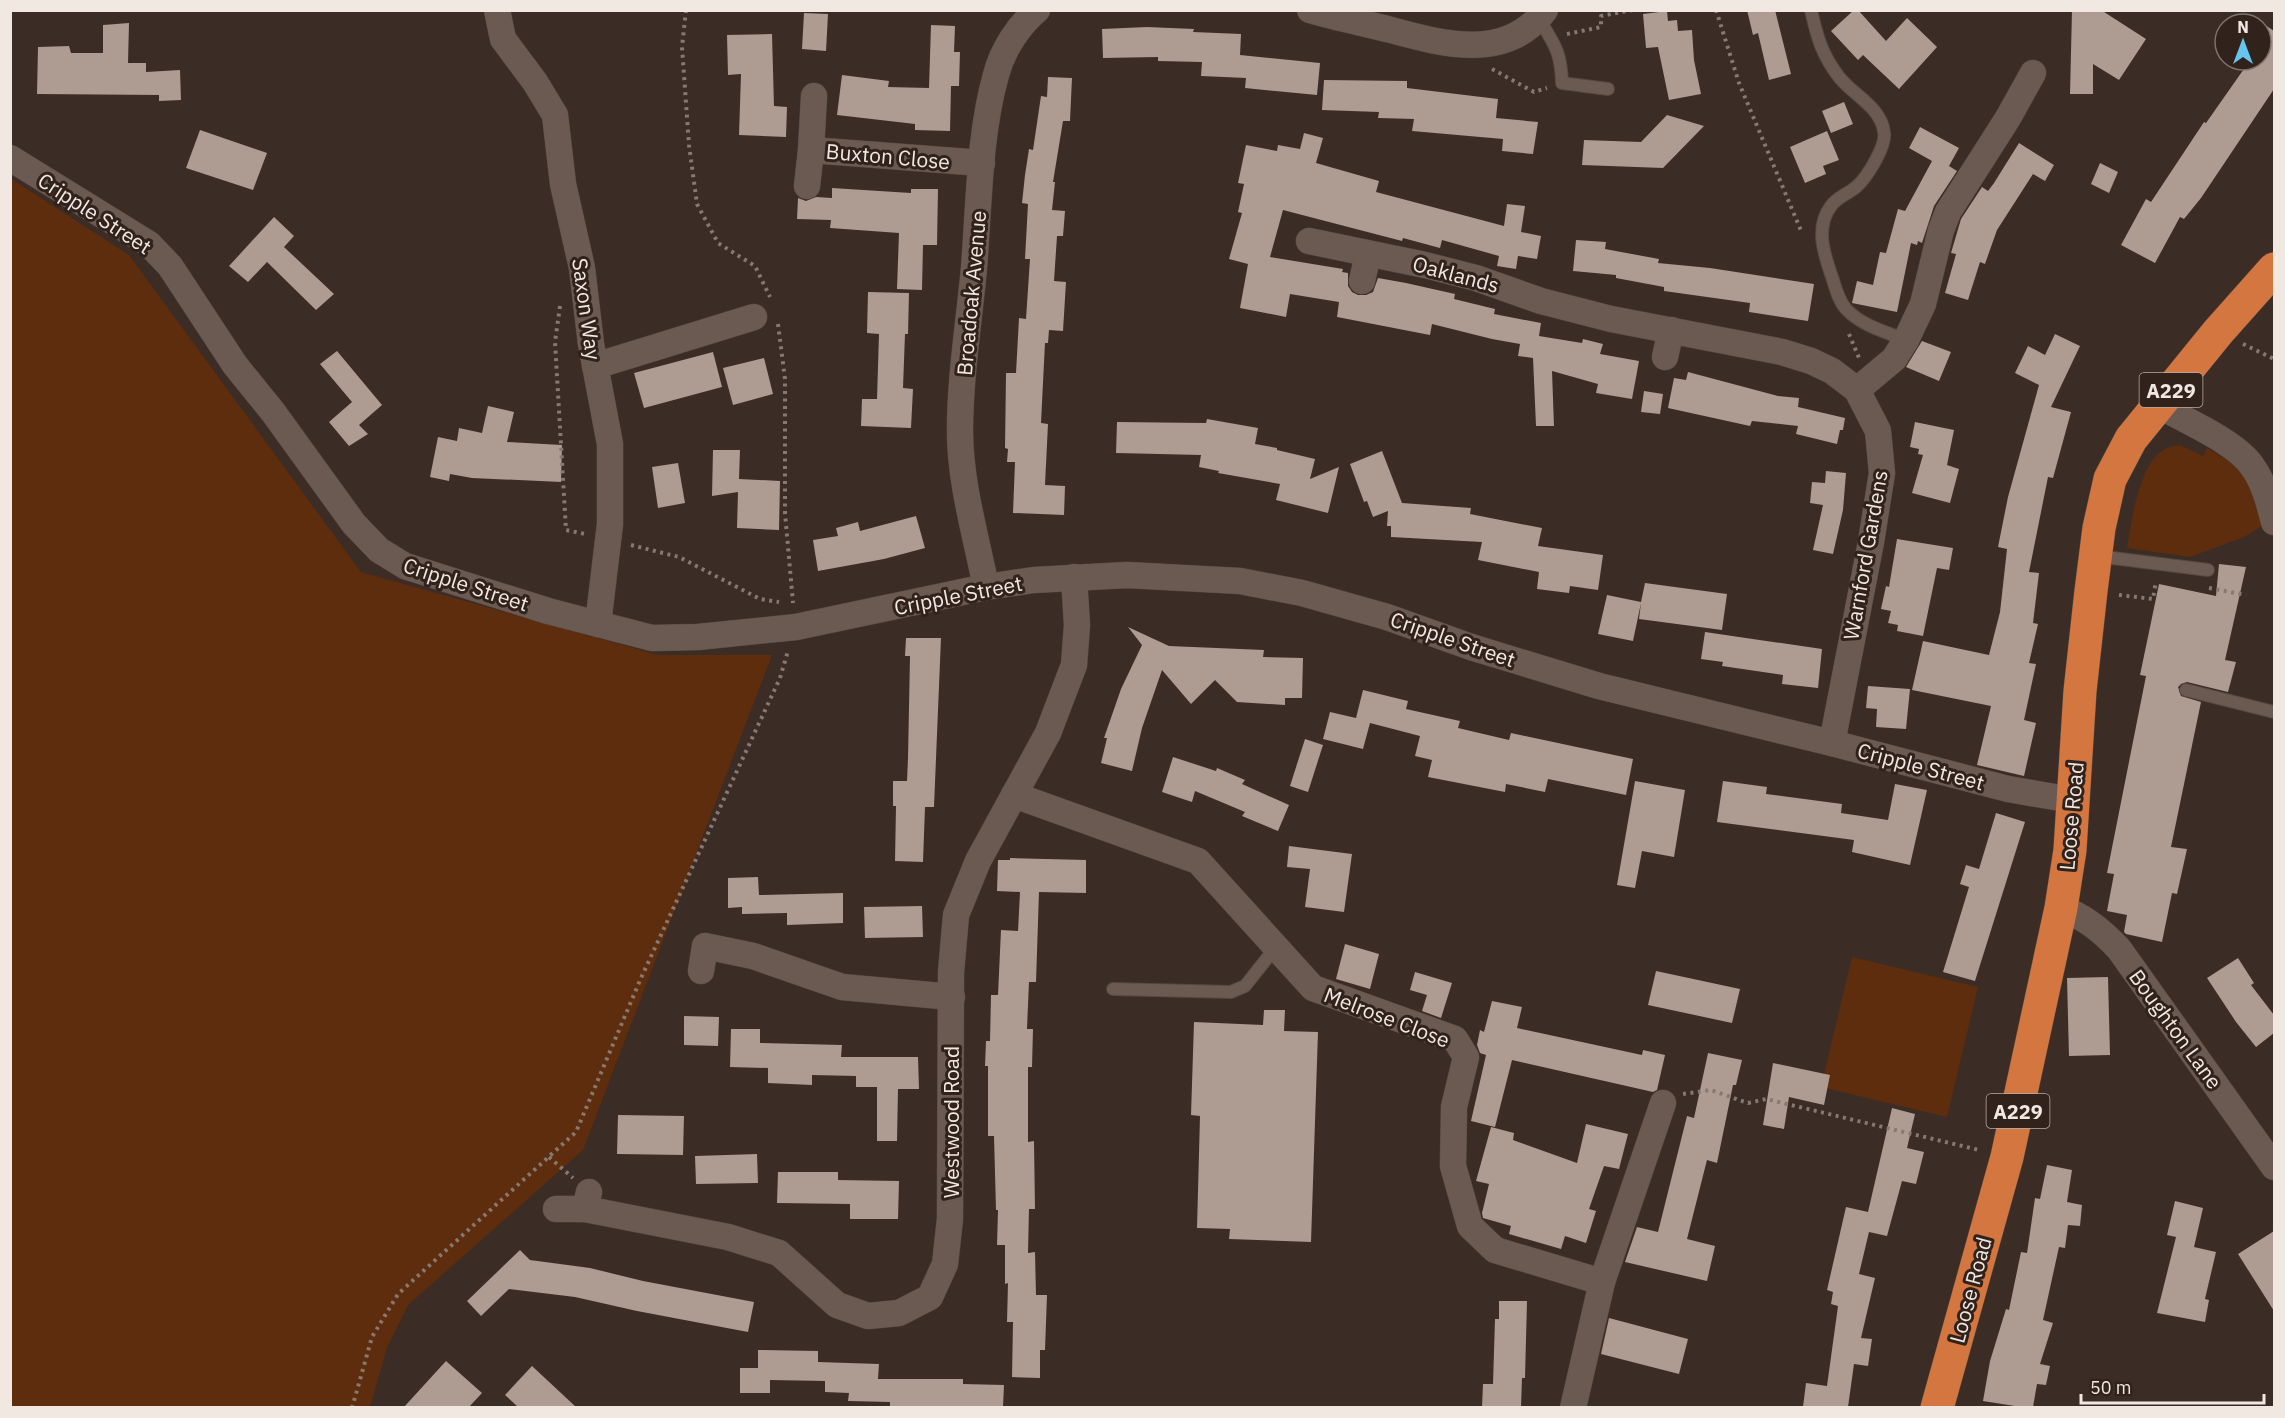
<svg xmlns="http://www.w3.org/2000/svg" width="2285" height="1418" viewBox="0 0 2285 1418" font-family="'IBM Plex Sans',sans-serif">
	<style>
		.green { fill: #5e2d0d }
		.building { fill: #ae9b91 }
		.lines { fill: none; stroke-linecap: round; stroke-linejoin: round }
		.lane-casing { stroke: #544840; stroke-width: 14 }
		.street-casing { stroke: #544840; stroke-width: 27 }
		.highway-casing { stroke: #544840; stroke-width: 34 }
		.path { stroke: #867972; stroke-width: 4; stroke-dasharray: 3 4.5; stroke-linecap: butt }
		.lane { stroke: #6b5a51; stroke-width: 12 }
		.street { stroke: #6b5a51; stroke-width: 26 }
		.highway { stroke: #d47640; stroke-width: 33 }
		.labels { text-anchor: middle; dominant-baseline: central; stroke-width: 6; stroke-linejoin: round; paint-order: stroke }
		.shield { fill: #31231b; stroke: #b8ada6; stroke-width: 1.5 }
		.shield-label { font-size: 20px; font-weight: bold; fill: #f2e8e2 }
		.street-label { font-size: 21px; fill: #f2e8e2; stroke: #31231b }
	</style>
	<rect width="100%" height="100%" fill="#3b2c25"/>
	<g class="green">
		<path d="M10 178 129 255 361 572 658 655H772L583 1150 408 1305 387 1348 370 1407H11Z"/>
		<path d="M2180 445 2203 456 2207 448C2228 461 2261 479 2264 507 2264 513 2262 520 2262 526L2244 537 2190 557 2127 548C2131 522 2139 466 2162 451 2167 447 2174 446 2180 445Z"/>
		<path d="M1852 957 1978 987 1947 1117 1821 1087Z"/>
	</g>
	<g class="building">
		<path d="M1747 10H1775L1791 74 1769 80 1758 33 1753 35Z"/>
		<path d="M1854 10H1858L1886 41 1907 18 1937 47 1899 89 1863 55 1858 60 1831 31Z"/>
		<path d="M2072 10H2101L2146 39 2119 80 2093 64V94H2070Z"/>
		<path d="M1667 11 1668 21 1677 20 1678 31 1692 30 1694 60 1701 94 1669 100 1658 47 1646 48 1643 14Z"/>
		<path d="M804 13 828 14 826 51 802 49Z"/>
		<path d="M2253 17 2274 31V89L2201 198 2184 219 2180 217 2155 263 2121 245 2146 199 2151 202 2204 122 2206 123 2246 66 2237 60H2261V24H2248Z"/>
		<path d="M129 23 128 63H146V72L180 70 181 100 159 101V95L37 94 38 47 69 46 71 53H103V25Z"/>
		<path d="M931 25 955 26 954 52H960L959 86H951L950 131 915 130V124L837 115 842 75 889 81 888 87 929 88Z"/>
		<path d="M1147 27 1194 29 1193 32 1241 34 1240 55 1320 63 1317 95 1245 88 1246 78 1201 76 1202 62 1158 61V57L1103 58 1102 29Z"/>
		<path d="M772 34 774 106 787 107 786 137 739 135 741 74 728 75 727 35Z"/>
		<path d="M1048 77 1072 78 1070 121H1063L1053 182H1055L1052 210 1065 211 1063 236H1057L1054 281 1066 282 1063 331 1049 330 1048 343H1045L1041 423 1048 424 1045 485 1065 486 1064 515 1013 513 1015 462H1007L1008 449 1005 448 1006 373H1016L1019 318 1026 319 1030 259H1025L1028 204 1022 203 1025 175 1029 149 1033 150 1041 96 1047 97Z"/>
		<path d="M1324 80 1407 81V88L1498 99 1496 118 1538 122 1533 154 1502 151 1503 139 1412 131 1414 119 1378 118 1379 112 1322 110Z"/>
		<path d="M1844 102 1853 124 1831 133 1822 111Z"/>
		<path d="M1667 115 1704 126 1663 168 1582 165 1584 140 1641 142Z"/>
		<path d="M1920 127 1959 148 1949 166 1957 171 1934 206 1922 243 1918 241 1917 245 1911 243 1897 312 1852 303 1857 281 1873 285 1880 252 1886 253 1898 209 1905 211 1932 161 1909 148Z"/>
		<path d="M200 130 267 153 253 190 186 168Z"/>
		<path d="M1827 131 1839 160 1823 166 1826 174 1805 183 1790 147Z"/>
		<path d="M1304 133 1323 138 1316 163 1379 181 1376 192 1504 226 1507 204 1525 206 1521 232 1541 236 1537 259 1518 256 1516 269 1497 266 1499 256 1442 240 1440 248 1403 238 1402 241 1283 210 1270 257 1343 269 1342 272 1348 273V286L1352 292 1358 295H1366L1373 292 1378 278 1406 283 1455 294 1454 299 1495 309 1494 314 1541 323 1539 336 1582 343 1583 339 1603 344 1600 354 1639 361 1632 399 1596 393 1598 384 1552 371 1554 426H1536L1533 358 1518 356 1520 344 1492 339 1432 324 1430 335 1337 317 1339 302 1290 294 1286 317 1240 308 1248 264 1229 259 1242 213 1238 212 1244 184 1238 183 1246 145 1277 151 1278 145 1300 149Z"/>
		<path d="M2019 143 2054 165 2045 181 2033 174 1997 230 1985 264 1980 262 1968 300 1945 293 1956 254 1951 253 1961 219 1982 187 1988 191 1994 183Z"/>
		<path d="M2100 163 2118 172 2109 193 2091 184Z"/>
		<path d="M832 188 911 193V189H938L937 245H923L922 290 897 289 899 233 830 228 831 220 797 219 798 198 806 201 816 197 832 198Z"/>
		<path d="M274 217 294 236 284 247 334 294 316 310 267 262 248 282 229 266Z"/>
		<path d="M1576 240 1606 242 1605 249 1659 259 1658 263 1710 268 1814 284 1808 321 1749 312 1750 303 1664 291V287L1616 278V275L1573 271Z"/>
		<path d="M868 292 909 293 908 334H905L903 388 913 389 911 428 861 426 862 399H877L879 334 867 333Z"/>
		<path d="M2055 334 2080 346 2051 407 2071 412 2053 478 2048 477 2029 572 2039 573 2033 623 2038 624 2029 663 2036 664 2024 720 2036 723 2024 776 1977 765 1991 706 1912 690 1923 641 1989 655 2000 612 2007 549 1998 547 2008 497 2039 385 2015 373 2028 346 2045 355Z"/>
		<path d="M1922 341 1951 352 1939 381 1906 367Z"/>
		<path d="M337 351 382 405 359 425 368 434 349 446 329 422 352 402 320 364Z"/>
		<path d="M713 352 722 387 644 408 634 373Z"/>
		<path d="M764 358 773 394 733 405 723 368Z"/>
		<path d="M1688 372 1778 396 1799 398 1798 407 1845 418 1843 430H1840L1837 444 1796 434 1798 426 1752 421 1750 426 1668 408 1674 378 1686 380Z"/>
		<path d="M1644 391 1663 394 1660 414 1641 412Z"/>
		<path d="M488 406 514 412 507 442 562 445 561 482 472 478 450 474 449 481 430 477 438 437 457 441 459 428 482 433Z"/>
		<path d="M1207 419 1258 428 1255 444 1277 448V450L1315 459 1310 479 1339 467 1328 513 1276 500 1280 484 1218 473 1219 471 1199 467 1201 455 1116 453 1117 422 1206 423Z"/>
		<path d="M1915 422 1954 430 1947 465 1959 469 1950 503 1912 493 1923 455 1918 454 1919 449 1910 447Z"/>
		<path d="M713 450H740L739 479 780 481 779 530 737 528 738 492 712 496Z"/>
		<path d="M1382 451 1402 503 1471 508 1470 514 1542 528 1538 546 1603 555 1598 590 1570 586 1569 593 1537 589 1539 572 1478 560 1482 542 1391 537V526H1387L1388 511 1373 517 1367 501 1364 502 1350 464Z"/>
		<path d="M678 463 685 503 658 508 652 467Z"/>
		<path d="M1826 471 1846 473 1843 510 1833 554 1813 550 1823 505 1810 503 1812 482 1825 483Z"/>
		<path d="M916 516 925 548 884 559 818 571 813 540 838 536 836 528 858 522 860 531Z"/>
		<path d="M1897 539 1953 548 1949 570 1937 568 1923 636 1897 631 1898 625 1888 623 1891 611 1881 609 1886 586 1889 587Z"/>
		<path d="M2219 564 2246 567 2225 660 2236 662 2228 692 2187 682 2181 684 2178 687 2181 696 2201 702 2171 847 2187 849 2177 894 2172 893 2162 942 2126 934 2124 932 2127 915 2107 911 2114 874 2107 873 2146 676 2140 675 2159 584 2216 596Z"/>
		<path d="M1645 583 1727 594 1722 630 1639 619 1641 603 1633 641 1598 634 1607 595 1641 602Z"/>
		<path d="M1128 627 1169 646 1264 650 1263 657 1303 658 1302 698H1285V705L1237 702 1215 680 1191 704 1162 670 1142 728 1132 771 1101 763 1107 738H1104L1121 689 1142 645Z"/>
		<path d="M1705 632 1822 649 1818 688 1782 684 1783 675 1722 666 1723 662 1701 659Z"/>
		<path d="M906 638H941L934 807H925L923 862 895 861 896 806H893V781H907L908 758 910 656H905Z"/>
		<path d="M1868 686 1910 689 1906 729 1876 727 1877 709 1866 708Z"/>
		<path d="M1363 690 1408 701 1406 709 1460 721 1458 728 1509 740 1511 733 1633 759 1626 795 1548 779 1545 792 1506 784 1505 792 1428 777 1432 760 1415 756 1420 736 1370 723 1363 749 1323 739 1330 712 1356 718Z"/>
		<path d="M1305 739 1323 745 1308 792 1290 786Z"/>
		<path d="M1173 757 1216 771 1217 768 1245 780 1242 784 1289 805 1278 831 1242 816 1245 812 1195 791 1192 802 1162 792Z"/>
		<path d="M1635 781 1685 790 1674 857 1642 851 1635 888 1617 885Z"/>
		<path d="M1723 781 1767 787 1766 794 1842 804 1841 813 1888 820 1895 784 1927 790 1910 865 1852 852 1854 840 1717 822Z"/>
		<path d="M1996 813 2025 822 1975 981 1943 972 1969 887 1960 884 1966 865 1979 869Z"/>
		<path d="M1289 846 1352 854 1344 912 1305 907 1310 869 1287 867Z"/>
		<path d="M1010 858 1086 860V893L1039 892 1036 982H1029L1027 1029H1033L1032 1067H1028V1142L1034 1141 1035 1209H1029L1028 1253 1035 1252 1036 1295H1047L1045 1350H1040V1378L1012 1377 1013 1322H1007L1008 1283 1005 1284V1245H997L998 1210H996L994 1136H988V1066H985L986 1041H990L991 995H998L1001 930 1018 931 1020 892 997 891 998 860H1010Z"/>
		<path d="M758 877 759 895 843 893V923L787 925V913L742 914V907L728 908V878Z"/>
		<path d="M922 906 923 937 865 938 864 907Z"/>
		<path d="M1345 944 1379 954 1370 989 1336 979Z"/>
		<path d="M2238 958 2254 983 2251 985 2274 1015V1033L2256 1047 2236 1022 2207 978Z"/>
		<path d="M1656 971 1740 989 1732 1023 1648 1005Z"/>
		<path d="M1415 972 1452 983 1441 1018 1422 1011 1427 995 1410 990Z"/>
		<path d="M2108 977 2110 1055 2069 1056 2067 978Z"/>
		<path d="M1492 1001 1522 1007 1517 1028 1642 1055 1643 1050 1665 1055 1657 1090 1653 1092 1512 1060 1495 1127 1471 1121 1486 1055 1480 1053 1477 1045 1480 1030 1484 1032Z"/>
		<path d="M1264 1010H1285L1284 1031 1318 1032 1311 1242 1229 1239 1230 1229 1197 1228 1200 1116 1191 1115 1194 1022 1263 1025Z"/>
		<path d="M684 1016 719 1017 718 1046 684 1045Z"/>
		<path d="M731 1029H760V1043L842 1045 841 1057H918L919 1089H898L897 1141H877V1087H856V1076L812 1075V1085L768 1083V1068L730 1067Z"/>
		<path d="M1708 1053 1742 1060 1736 1085H1733L1717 1163 1707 1160 1687 1239 1715 1246 1707 1281 1625 1262 1637 1227 1658 1232 1687 1116 1694 1118Z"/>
		<path d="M1773 1063 1830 1075 1824 1105 1789 1097 1784 1129 1763 1125Z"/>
		<path d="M1892 1108 1915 1114 1907 1148 1924 1152 1916 1184 1902 1181 1887 1236 1869 1232 1859 1274 1875 1278 1861 1338 1872 1339 1868 1366 1854 1364 1848 1407H1803L1806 1383 1827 1386 1838 1306 1831 1304 1833 1292 1827 1290 1846 1207 1868 1212Z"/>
		<path d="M618 1115 684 1116 683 1155 617 1154Z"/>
		<path d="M1586 1124 1628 1134 1619 1169 1604 1166 1589 1209 1596 1211 1586 1243 1565 1236 1561 1249 1509 1234 1511 1226 1483 1218 1482 1213 1489 1184 1476 1181 1491 1127 1514 1133 1513 1140 1577 1163Z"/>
		<path d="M757 1154 758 1183 696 1184 695 1156Z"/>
		<path d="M2047 1165 2072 1170 2067 1202 2082 1205 2080 1226 2068 1225 2065 1248 2059 1247 2043 1320 2053 1323 2040 1364 2050 1366 2046 1385 2037 1384 2033 1407H2021L1983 1401 1990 1361 2006 1309 2009 1310 2021 1252 2027 1253 2035 1198 2040 1199Z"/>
		<path d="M778 1172H838V1180L899 1181 898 1219H850V1204L777 1203Z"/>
		<path d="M2175 1201 2203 1208 2194 1247 2216 1252 2205 1299 2209 1300 2205 1322 2157 1313 2176 1237 2167 1235Z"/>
		<path d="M2274 1231V1311L2238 1254Z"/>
		<path d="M520 1250 530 1260 590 1268 643 1281 754 1302 748 1332 637 1311 575 1297 509 1289 481 1316 467 1301Z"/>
		<path d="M1499 1301H1527L1525 1378H1522L1521 1407H1482L1483 1384H1493L1495 1319H1499Z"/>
		<path d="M1609 1318 1688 1339 1679 1374 1601 1354Z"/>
		<path d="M758 1350 818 1351V1362L879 1364 878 1379H963V1384L1004 1385 1003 1407H890V1402L848 1401 849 1393 825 1392V1381L770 1380V1393H740V1368H758Z"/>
		<path d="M446 1361 482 1393 469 1407H404Z"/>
		<path d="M532 1366 576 1407H518L505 1395Z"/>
	</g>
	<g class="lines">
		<defs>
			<g id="lane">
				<path d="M1811 10C1817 37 1822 55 1839 77 1853 95 1881 107 1884 132 1887 145 1867 178 1856 187 1848 194 1837 197 1831 206 1814 228 1825 257 1833 280 1836 290 1839 301 1846 309 1862 326 1886 332 1906 340"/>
				<path d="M1539 19C1555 45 1561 52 1562 83L1608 89"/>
				<path d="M2097 556 2208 570"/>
				<path d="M2186 690 2274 712"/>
				<path d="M1113 989 1231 992 1245 986 1276 947"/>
			</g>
			<g id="street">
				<path d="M497 10 503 39 535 82 555 115 563 184 582 268 591 344 610 444V524L598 624"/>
				<path d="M1310 10C1337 18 1364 23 1391 30 1443 44 1507 62 1545 10"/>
				<path d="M814 96 811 150 982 163"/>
				<path d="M10 158 149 244 170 266 235 365 273 412 354 524 379 550 405 566 548 611 652 638 698 637 796 627 986 587 1034 580 1127 575 1240 581 1302 593 1387 617 1471 647 1599 686 1832 743 2008 789 2072 800"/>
				<path d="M807 186 811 150"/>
				<path d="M1309 241 1425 265 1476 278 1541 301 1611 319 1782 352 1811 361 1832 371 1857 390 1878 431 1882 473 1871 542 1832 743"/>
				<path d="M1362 281 1368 254"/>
				<path d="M1665 357 1671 330"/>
				<path d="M595 366 754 317"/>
				<path d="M1857 390 1894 359 1906 340 1923 304 1941 230 1948 212 2008 118 2033 73"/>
				<path d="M2158 405C2184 420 2236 442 2252 466 2264 482 2269 503 2274 522"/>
				<path d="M986 587C976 536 960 483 960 431 960 377 969 322 974 268 979 207 979 134 996 75 1002 51 1018 26 1037 10"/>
				<path d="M1014 795 1198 861 1313 988 1455 1039 1466 1057 1454 1107 1453 1166 1470 1226 1495 1250 1602 1282"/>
				<path d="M2061 908C2085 917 2102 931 2119 949L2274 1167"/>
				<path d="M701 971 705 946 753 956 842 987 952 997"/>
				<path d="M589 1192 585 1209 728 1237 779 1253 837 1305 868 1316 899 1313 930 1297 945 1264 950 1219 951 972 956 915 978 861 1048 733 1074 665 1077 625 1074 577"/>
				<path d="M556 1209H585"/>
				<path d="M1573 1408 1602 1282 1663 1103"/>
			</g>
			<path id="highway" d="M1937 1408 2007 1157 2061 908 2070 850 2080 691 2091 591 2099 528 2110 479 2131 439 2218 332 2274 269"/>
		</defs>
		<use href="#lane" class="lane-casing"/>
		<use href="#street" class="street-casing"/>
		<use href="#highway" class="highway-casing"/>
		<g class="path">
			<path d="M686 10 682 47 689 145 697 204 718 243 755 266 770 297"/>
			<path d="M1716 10 1739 83 1802 233"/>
			<path d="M1567 34 1601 27V16L1632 10"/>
			<path d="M1492 69 1534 92 1547 88"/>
			<path d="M560 306 555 342 566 530 585 534"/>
			<path d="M778 324 785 379V513L793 603"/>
			<path d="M1849 334 1859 358"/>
			<path d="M2243 344 2274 359"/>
			<path d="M631 545 679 557 760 599 779 602"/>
			<path d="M2209 588 2246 595"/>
			<path d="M2119 595 2153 599 2156 581"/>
			<path d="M1683 1094 1711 1090 1748 1103 1766 1099 1979 1150"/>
			<path d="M549 1157 573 1178"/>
			<path d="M352 1408 372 1337 398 1294 576 1132 641 978 780 678 788 651"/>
		</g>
		<use href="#lane" class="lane"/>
		<use href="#street" class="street"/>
		<use href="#highway" class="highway"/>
	</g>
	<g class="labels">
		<g class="shield">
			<rect x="2139.5" y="373" width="63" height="34" rx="4.5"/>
			<rect x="1986.5" y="1094" width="63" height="34" rx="4.5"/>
		</g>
		<g class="shield-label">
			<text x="2171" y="390">A229</text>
			<text x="2018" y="1111">A229</text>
		</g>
		<g class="street-label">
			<text transform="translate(888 156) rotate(5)">Buxton Close</text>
			<text transform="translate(95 213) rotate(33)">Cripple Street</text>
			<text transform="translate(1456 274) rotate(15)">Oaklands</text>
			<text transform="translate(971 293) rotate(-85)">Broadoak Avenue</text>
			<text transform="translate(587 309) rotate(82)">Saxon Way</text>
			<text transform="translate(1865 555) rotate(-80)">Warnford Gardens</text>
			<text transform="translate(466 584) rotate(18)">Cripple Street</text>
			<text transform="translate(958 595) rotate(-11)">Cripple Street</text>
			<text transform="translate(1453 639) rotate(19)">Cripple Street</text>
			<text transform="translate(1921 766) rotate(15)">Cripple Street</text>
			<text transform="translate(2071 816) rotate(-85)">Loose Road</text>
			<text transform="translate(1387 1017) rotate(21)">Melrose Close</text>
			<text transform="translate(2176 1029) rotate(54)">Boughton Lane</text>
			<text transform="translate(951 1122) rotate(-90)">Westwood Road</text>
			<text transform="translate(1970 1290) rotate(-75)">Loose Road</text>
		</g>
	</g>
	<rect width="2285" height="1418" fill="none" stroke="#f2e8e2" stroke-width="24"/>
	<g transform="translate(2243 42)"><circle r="28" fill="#31231b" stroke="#7e726b" stroke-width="1.5"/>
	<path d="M0-4.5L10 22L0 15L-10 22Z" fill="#65c5ee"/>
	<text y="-9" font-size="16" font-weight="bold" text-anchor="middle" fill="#f2e8e2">N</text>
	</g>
	<path d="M2081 1394v9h183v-9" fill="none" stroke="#f2e8e2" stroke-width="3"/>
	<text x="2090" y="1394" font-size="18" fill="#f2e8e2" stroke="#31231b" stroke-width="4.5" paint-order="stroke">50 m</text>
</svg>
